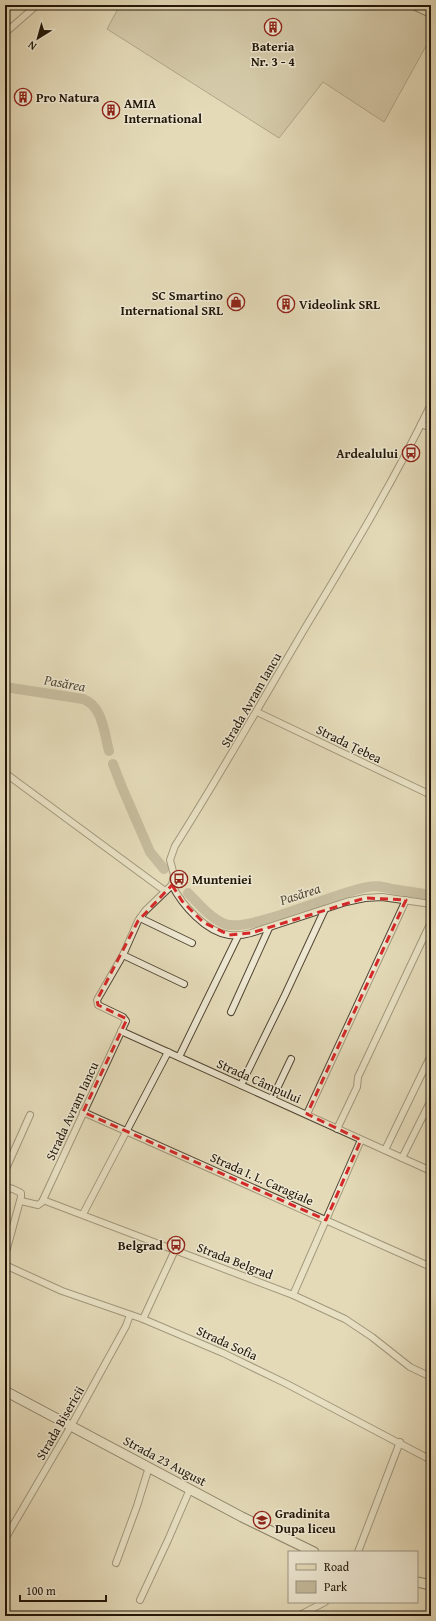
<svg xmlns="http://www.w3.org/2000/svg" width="436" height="1621" viewBox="0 0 436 1621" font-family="'Gentium Book Plus',serif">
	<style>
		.green { fill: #c3b99a; stroke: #726851 }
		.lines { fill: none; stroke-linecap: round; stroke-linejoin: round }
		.river { stroke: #a2977c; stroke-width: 10 }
		.minor-casing { stroke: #524734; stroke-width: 8 }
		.secondary-casing { stroke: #211608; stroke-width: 11 }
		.primary-casing { stroke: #211608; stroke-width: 12 }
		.minor { stroke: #ede7d1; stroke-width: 6 }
		.secondary { stroke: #ede7d1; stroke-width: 9 }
		.primary { stroke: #e4dab8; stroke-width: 10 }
		.marked { fill: none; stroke: #d62828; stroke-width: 3; stroke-dasharray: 8 5; stroke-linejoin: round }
		.labels { text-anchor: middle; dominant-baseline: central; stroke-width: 3; stroke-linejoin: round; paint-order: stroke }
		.poi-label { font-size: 13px; font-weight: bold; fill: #211608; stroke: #ede7d1; text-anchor: start }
		.street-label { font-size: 13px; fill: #211608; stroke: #ede7d1 }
		.water-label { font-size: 14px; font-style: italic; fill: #554a36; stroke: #ede7d1 }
	</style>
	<rect width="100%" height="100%" fill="#e4dab8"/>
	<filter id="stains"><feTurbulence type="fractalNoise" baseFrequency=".005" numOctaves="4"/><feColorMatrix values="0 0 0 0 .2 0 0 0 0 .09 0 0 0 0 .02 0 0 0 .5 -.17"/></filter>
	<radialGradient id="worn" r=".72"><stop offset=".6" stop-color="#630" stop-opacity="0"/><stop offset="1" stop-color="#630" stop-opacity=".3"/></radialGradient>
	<path class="green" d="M120 5H431V37L384 122 323 82 279 138 107 29Z"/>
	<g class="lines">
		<g class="river">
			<path d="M5 687 83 699C103 706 104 733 109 751"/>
			<path d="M113 764 121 785 150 852 164 869"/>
			<path d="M188 893C198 903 211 919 225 924 249 933 336 892 368 887 377 885 383 887 392 889 405 891 418 893 431 895"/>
		</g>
		<defs>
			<g id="minor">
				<path d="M5 33 37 5"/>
				<path d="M421 424 431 428"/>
				<path d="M257 712 431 795"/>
				<path d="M5 773 165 891"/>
				<path d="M172 885C182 905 206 932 229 935 237 936 244 935 251 933L346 902 365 898 382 897 431 904"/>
				<path d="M140 918 192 943"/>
				<path d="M123 955 184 984"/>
				<path d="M231 1012 269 928"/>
				<path d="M121 1031 431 1171"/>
				<path d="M179 1057 238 936"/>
				<path d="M241 1085 285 995 325 909"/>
				<path d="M272 1099 291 1059"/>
				<path d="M83 1112 431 1267"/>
				<path d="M307 1114 406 900"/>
				<path d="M337 1129 357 1087 358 1077 431 922"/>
				<path d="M385 1150 431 1055"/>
				<path d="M402 1158 431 1100"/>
				<path d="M5 1171 30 1115"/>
				<path d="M5 1187 13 1189 21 1193V1197L5 1256"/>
				<path d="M43 1200 293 1295 345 1319 372 1337 410 1367 431 1377"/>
				<path d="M21 1201 38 1205 42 1202 126 1021 123 1017 98 1005 97 1000 123 955 138 921 145 911 172 885 174 875 170 860 175 846C220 775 262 701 305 628 349 555 394 481 431 404"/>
				<path d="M83 1214 168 1052"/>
				<path d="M5 1265 62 1291 143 1319 223 1353 287 1384 431 1460"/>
				<path d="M293 1295 361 1140"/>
				<path d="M143 1319 175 1250"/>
				<path d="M5 1539 71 1426 126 1326 130 1315"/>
				<path d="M358 1552 400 1442"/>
				<path d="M116 1563 137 1506 149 1467"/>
				<path d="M140 1600 168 1540 190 1489"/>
				<path d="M298 1616 325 1602"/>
			</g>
			<g id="secondary">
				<path d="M5 1391 242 1517 314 1552"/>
				<path d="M417 1582 431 1585"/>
			</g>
			<path id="primary" d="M416 5 431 12"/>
		</defs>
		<use href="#minor" class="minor-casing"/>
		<use href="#secondary" class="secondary-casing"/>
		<use href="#primary" class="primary-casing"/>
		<use href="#minor" class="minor"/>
		<use href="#secondary" class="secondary"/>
		<use href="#primary" class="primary"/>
	</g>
	<path d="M0 0H436V1621H0ZM172 885 182 901 203 922 229 935 251 933 365 898 406 900 307 1114 361 1140 326 1220 83 1112 127 1019 98 1005 97 1000 138 921Z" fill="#e4dab8" fill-opacity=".55" fill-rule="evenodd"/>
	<path class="marked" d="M172 885 182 901 203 922 229 935 251 933 365 898 406 900 307 1114 361 1140 326 1220 83 1112 127 1019 98 1005 97 1000 138 921Z"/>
	<defs>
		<symbol id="building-ring" viewBox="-11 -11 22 22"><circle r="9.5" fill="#ede7d1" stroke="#8f2418" stroke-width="1.5"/><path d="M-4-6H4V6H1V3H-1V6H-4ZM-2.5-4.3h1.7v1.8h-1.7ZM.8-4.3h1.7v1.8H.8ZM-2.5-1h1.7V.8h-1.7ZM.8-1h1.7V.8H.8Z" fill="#8f2418"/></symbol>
		<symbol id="shop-ring" viewBox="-11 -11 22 22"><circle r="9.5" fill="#ede7d1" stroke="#8f2418" stroke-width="1.5"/><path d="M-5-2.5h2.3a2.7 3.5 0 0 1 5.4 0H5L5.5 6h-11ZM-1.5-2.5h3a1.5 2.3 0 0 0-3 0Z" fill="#8f2418"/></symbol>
		<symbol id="bus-ring" viewBox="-11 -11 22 22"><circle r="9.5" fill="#ede7d1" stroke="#8f2418" stroke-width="1.5"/><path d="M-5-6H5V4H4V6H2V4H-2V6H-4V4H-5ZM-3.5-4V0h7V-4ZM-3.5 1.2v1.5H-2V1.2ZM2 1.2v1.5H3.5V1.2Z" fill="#8f2418"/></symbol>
		<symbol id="school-ring" viewBox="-11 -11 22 22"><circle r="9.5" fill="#ede7d1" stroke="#8f2418" stroke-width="1.5"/><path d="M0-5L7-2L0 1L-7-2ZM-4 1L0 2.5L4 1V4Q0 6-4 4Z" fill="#8f2418"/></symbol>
	</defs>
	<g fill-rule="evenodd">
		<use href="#building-ring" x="263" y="17" width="20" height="20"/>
		<use href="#building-ring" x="13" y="87" width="20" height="20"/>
		<use href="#building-ring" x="101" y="100" width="20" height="20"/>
		<use href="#shop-ring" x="226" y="292" width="20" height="20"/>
		<use href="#building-ring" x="276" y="294" width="20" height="20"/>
		<use href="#bus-ring" x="401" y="443" width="20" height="20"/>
		<use href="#bus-ring" x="169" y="869" width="20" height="20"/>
		<use href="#bus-ring" x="166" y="1235" width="20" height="20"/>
		<use href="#school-ring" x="252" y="1510" width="20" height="20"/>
	</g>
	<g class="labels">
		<g class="poi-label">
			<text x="273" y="46" text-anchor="middle">Bateria<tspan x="273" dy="15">Nr. 3 - 4</tspan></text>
			<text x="36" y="97">Pro Natura</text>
			<text x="124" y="103">AMIA<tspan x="124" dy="15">International</tspan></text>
			<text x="223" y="295" text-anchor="end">SC Smartino<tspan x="223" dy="15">International SRL</tspan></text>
			<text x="299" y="304">Videolink SRL</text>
			<text x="398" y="453" text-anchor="end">Ardealului</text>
			<text x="192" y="879">Munteniei</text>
			<text x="163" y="1245" text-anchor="end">Belgrad</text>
			<text x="275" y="1513">Gradinita<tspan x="275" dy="15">Dupa liceu</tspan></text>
		</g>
		<g class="street-label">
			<text transform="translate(251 700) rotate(-60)">Strada Avram Iancu</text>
			<text transform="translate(349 744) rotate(26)">Strada Țebea</text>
			<text transform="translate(259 1081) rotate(24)">Strada Câmpului</text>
			<text transform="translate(72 1111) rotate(-65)">Strada Avram Iancu</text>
			<text transform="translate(262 1179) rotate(24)">Strada I. L. Caragiale</text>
			<text transform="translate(235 1261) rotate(21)">Strada Belgrad</text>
			<text transform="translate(227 1343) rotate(24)">Strada Sofia</text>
			<text transform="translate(60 1423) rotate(-60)">Strada Bisericii</text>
			<text transform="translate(165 1461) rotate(28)">Strada 23 August</text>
		</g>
		<g class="water-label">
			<text transform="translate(65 683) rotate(10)">Pasărea</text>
			<text transform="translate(300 894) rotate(-18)">Pasărea</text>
		</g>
	</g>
	<rect width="436" height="1621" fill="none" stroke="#e4dab8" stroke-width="20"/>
	<rect x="6" y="6" width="424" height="1609" fill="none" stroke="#211608" stroke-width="2"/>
	<rect x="10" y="10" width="416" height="1601" fill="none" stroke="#211608"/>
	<rect x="288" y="1551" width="130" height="52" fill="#ede7d1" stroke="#9b9381"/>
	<rect x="296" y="1564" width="20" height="6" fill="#e4dab8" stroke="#9b9381"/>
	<text x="324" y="1571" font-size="12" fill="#211608">Road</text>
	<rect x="296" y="1581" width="20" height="12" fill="#c3b99a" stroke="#9b9381"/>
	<text x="324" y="1591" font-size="12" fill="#211608">Park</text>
	<g transform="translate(38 38) rotate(217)" stroke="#ede7d1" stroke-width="3" paint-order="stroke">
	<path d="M0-3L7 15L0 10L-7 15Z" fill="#211608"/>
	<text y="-6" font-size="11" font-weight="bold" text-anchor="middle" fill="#211608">N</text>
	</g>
	<path d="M20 1595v6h86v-6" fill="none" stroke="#211608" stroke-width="2"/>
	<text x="26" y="1595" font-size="12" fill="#211608" stroke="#ede7d1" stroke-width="3" paint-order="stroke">100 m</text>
	<rect width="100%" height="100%" filter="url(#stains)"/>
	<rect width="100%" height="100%" fill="url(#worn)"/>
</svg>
